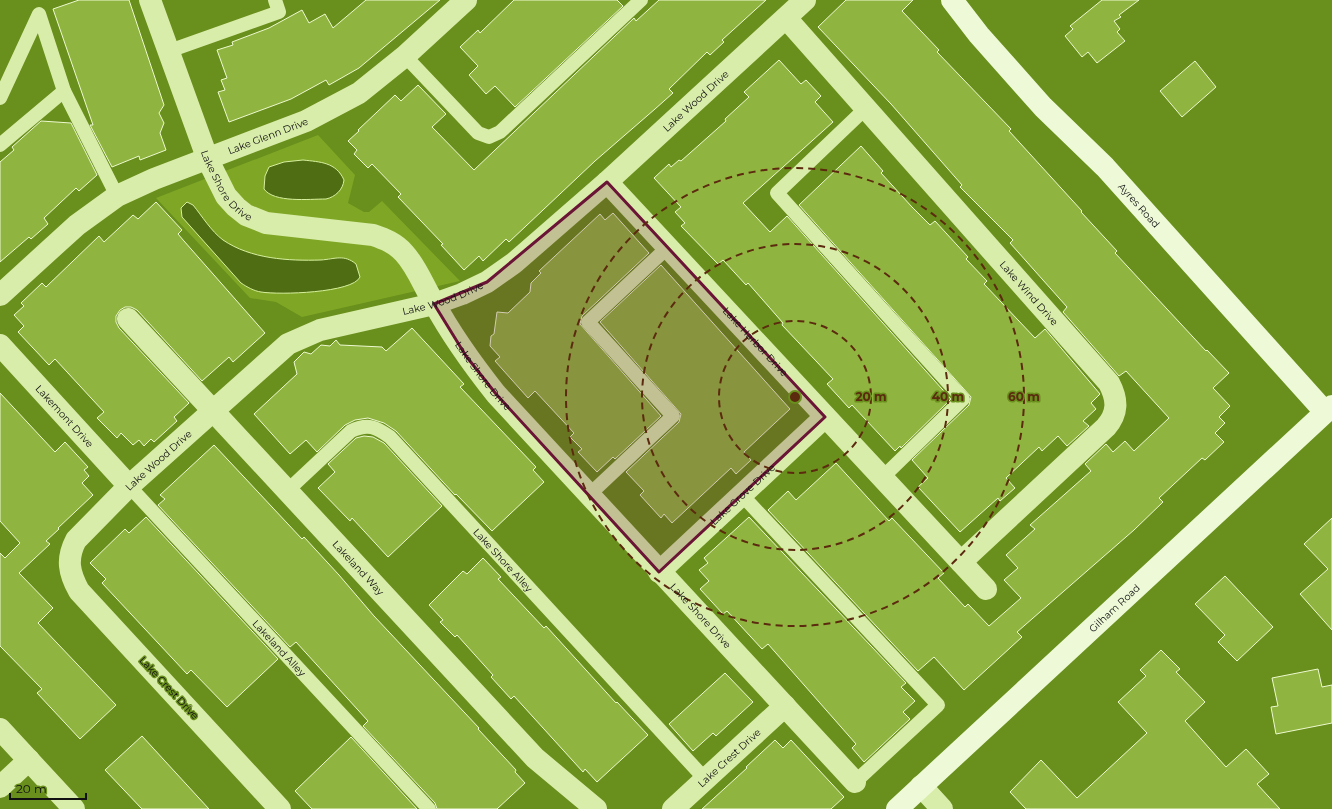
<svg xmlns="http://www.w3.org/2000/svg" width="1332" height="809" viewBox="0 0 1332 809" font-family="Montserrat,sans-serif">
	<style>
		.green { fill: #7fa725 }
		.water { fill: #4f6d13; stroke: #d7ef9e }
		.building { fill: #90b440; stroke: #edfad0 }
		.lines { fill: none; stroke-linecap: round; stroke-linejoin: round }
		.lane { stroke: #d9edaa; stroke-width: 14 }
		.street { stroke: #d9edaa; stroke-width: 22 }
		.secondary { stroke: #eefad7; stroke-width: 22 }
		.marked { fill: #6a1436; fill-opacity: 0.2; stroke: #6a1436; stroke-width: 3; stroke-linejoin: round }
		.ring { fill: none; stroke: #5c2a0f; stroke-width: 2; stroke-dasharray: 7 5 }
		.labels { text-anchor: middle; dominant-baseline: central; stroke-width: 3; stroke-linejoin: round; paint-order: stroke }
		.street-label { font-size: 10px; fill: #111; stroke: #698f1c }
		.centre { fill: #5c2a0f; stroke: #698f1c; stroke-width: 2 }
		.ring-label { font-size: 12px; text-anchor: middle; font-weight: bold; fill: #5c2a0f; stroke: #698f1c; stroke-width: 3; stroke-linejoin: round; paint-order: stroke }
	</style>
	<rect width="100%" height="100%" fill="#698f1c"/>
	<path class="green" d="M318 135 355 175 348 203 364 212H369L382 201 460 281 302 317 276 302 250 298 156 198Z"/>
	<g class="water">
		<path d="M303 160C320 162 336 162 344 180 343 190 335 197 326 199 309 199 274 203 264 189L265 176 269 167 284 162Z"/>
		<path d="M187 202 193 205C202 216 211 231 223 240 251 259 288 261 321 260 335 259 344 254 356 264L360 277C353 293 279 295 261 292 254 291 247 287 241 283L182 217 181 208Z"/>
	</g>
	<g class="building">
		<path d="M79 0H129L164 105 159 113 164 123 160 133 166 150 140 160 139 156 112 167 90 125H93L53 9Z"/>
		<path d="M366 0H440L359 68 329 85 326 80 291 99 229 122 218 92 225 90 221 80 227 78 217 50 233 45 232 42 269 28 302 10 309 23 325 14 333 28Z"/>
		<path d="M514 0H617L623 6 515 107 495 86 486 94 469 75 478 66 460 47 478 30 480 33Z"/>
		<path d="M659 0H766L722 40 724 42 710 55 707 52 669 89 673 93 655 109 595 161 509 242 506 239 483 261 479 256 464 270 441 245 443 244 398 197 401 194 372 164 368 168 354 154 357 150 348 141 359 131 358 130 395 95 401 101 418 85 446 114 432 127 474 170 634 18 636 21Z"/>
		<path d="M846 0H913L902 11 939 50 937 52 1011 129 1009 131 1082 211 1081 212 1117 251 1115 253 1206 351 1207 350 1229 373 1213 388 1230 406 1219 417 1225 423 1215 433 1224 442 1205 460 1202 458 1159 498 1163 502 1134 530 1017 632 1022 637 964 690 934 657 918 671 768 510 788 491 796 500 836 463 889 521 892 518 944 573 938 578 965 607 968 604 989 626 1021 598 1004 580 1018 568 1006 555 1035 529 1030 525 1091 471 1085 464 1106 444 1113 452 1125 441 1134 451 1169 418 1126 371 1119 376 1063 312 1067 307 1010 243 1013 240 960 187 962 185 891 104 818 27Z"/>
		<path d="M1102 0H1139L1119 15 1121 17 1114 21 1120 29 1117 32 1125 41 1097 63 1088 52 1082 57 1065 36 1073 29 1070 26Z"/>
		<path d="M779 60 801 84 806 80 821 96 815 102 833 122 743 203 770 232 787 216 951 399 901 448 900 446 895 451 852 405 849 408 827 384 833 379 782 325 783 323 748 283 746 285 723 260 718 264 681 226 685 223 675 212 681 207 654 178 669 164 671 167 679 160 681 161 726 121 725 119 749 97 744 92Z"/>
		<path d="M1195 61 1216 87 1182 117 1160 91Z"/>
		<path d="M41 121 71 123 97 175 79 191 76 188 44 218 48 224 31 239 29 237 0 262V162L14 150 12 147Z"/>
		<path d="M861 146 883 171 881 173 912 207 930 225 935 221 968 257 966 259 987 281 984 284 1035 338 1045 329 1100 394 1091 403 1096 409 1083 421 1089 426 1067 446 1058 436 1042 451 1039 447 1006 478 1015 488 1000 501 998 498 960 532 918 487 928 478 912 460 969 405 971 397 799 205Z"/>
		<path d="M156 202 182 230 178 234 184 241 265 333 233 362 229 357 202 381 137 310 131 307H125L120 310 116 316V322L119 328 189 403 174 417 177 421 154 442 151 439 144 446 139 440 133 445 121 433 117 438 97 418 104 412 55 359 49 365 18 332 24 326 14 315 24 306 21 303 42 283 46 287 99 236 104 242 133 215 138 219Z"/>
		<path d="M613 213 649 253 582 316 580 324 661 416 615 459 613 457 597 472 578 452 582 449 570 437 574 433 535 391 528 398 495 361 500 357 490 346 491 336 494 334 497 312 508 313 530 292 531 283 541 273 539 271 600 214 605 220Z"/>
		<path d="M661 265 790 409 744 452 751 460 736 474 731 468 672 523 664 514 661 518 640 495 644 491 626 472 679 422 681 414 600 322Z"/>
		<path d="M412 328 464 384 460 387 536 467 533 470 544 482 492 531 456 494 455 495 396 431 384 423 368 418 355 420 345 425 317 452 306 440 290 454 254 414 297 374 294 362 304 352 311 354 321 345 330 346 336 340 340 345 382 347 386 351Z"/>
		<path d="M0 393 55 452 65 442 88 467 84 470 89 476 82 483 93 495 58 528 59 529 46 541 50 544 19 573 53 608 38 623 116 705 80 739 37 693 42 689 0 646V553L5 558 20 543 0 521Z"/>
		<path d="M364 436 373 437 384 443 442 506 388 557 352 518 350 521 318 488 335 472 328 464 356 438Z"/>
		<path d="M214 445 302 539 304 537 339 575 374 616 479 728 478 729 516 770 515 772 525 783 497 809H437L435 803 363 726 368 721 296 642 290 647 158 505 165 499 160 495Z"/>
		<path d="M146 517 278 659 227 707 191 670 187 674 173 659 102 583 106 579 90 563 125 529 129 533Z"/>
		<path d="M749 517 906 683 901 687 915 701 903 712 910 719 864 762 852 748 856 744 768 644 762 649 727 611 723 614 700 589 709 581 699 570 708 563 704 558Z"/>
		<path d="M1332 518V630L1300 594 1328 569 1304 544Z"/>
		<path d="M483 558 501 577 498 579 544 628 546 626 616 703 617 702 648 735 597 782 585 769 583 772 514 696 511 699 491 677 493 675 457 635 455 637 440 622 443 620 429 605 463 571 467 574Z"/>
		<path d="M1225 576 1273 627 1237 661 1218 642 1225 635 1195 604Z"/>
		<path d="M1161 650 1180 669 1176 672 1205 702 1185 721 1226 767 1246 749 1269 774 1257 784 1280 809H1026L1010 792 1041 760 1077 798 1147 733 1118 702 1146 676 1140 670Z"/>
		<path d="M1318 669 1322 687 1332 685V723L1276 734 1271 707 1278 706 1272 678Z"/>
		<path d="M725 673 753 702 716 736 713 733 693 751 669 724Z"/>
		<path d="M142 736 209 809H142L105 770Z"/>
		<path d="M351 737 417 809H312L295 791Z"/>
		<path d="M775 740 783 748 791 740 844 797 831 809H702L747 768 746 767Z"/>
	</g>
	<g class="lines">
		<g class="lane">
			<path d="M169 51 279 12 275 0"/>
			<path d="M405 56 478 133 489 137 500 132 641 0"/>
			<path d="M0 98 39 14 64 91 117 196"/>
			<path d="M866 108 777 193 963 399 882 478"/>
			<path d="M0 145 64 91"/>
			<path id="s1" d="M129 486 429 809"/>
			<path id="s2" d="M287 491 351 431C368 423 376 427 390 437L705 779"/>
			<path d="M741 494 938 705 855 782"/>
			<path d="M589 495 673 416 588 322 668 247"/>
		</g>
		<g class="street">
			<path id="s3" d="M150 0 208 160 226 196 236 207 246 215 266 223 373 235C385 239 395 243 404 253 417 267 424 287 434 303 452 336 473 365 496 394L855 782"/>
			<path id="s4" d="M786 18 1109 383C1118 400 1118 413 1106 427L961 562"/>
			<path id="s5" d="M607 182 986 589"/>
			<path id="s6" d="M0 295 77 225 117 196 154 179 306 121 359 93 405 56 466 0"/>
			<path id="s7" d="M128 319 535 758 596 809"/>
			<path id="s8" d="M0 345 129 486"/>
			<path id="s9" d="M659 572 825 417"/>
			<path d="M0 729 74 809"/>
			<path d="M921 786 942 809"/>
			<path d="M0 787 29 760"/>
			<path id="s10" d="M280 809 79 591C69 573 66 559 76 540L129 486 288 344 320 330 434 304 462 294 487 282 514 263 607 182 805 0"/>
			<path id="s11" d="M673 809 785 706"/>
		</g>
		<g class="secondary">
			<path id="s12" d="M952 0 979 35 1043 107 1105 167 1325 412"/>
			<path id="s13" d="M897 809 1332 406"/>
		</g>
	</g>
	<path class="marked" d="M607 182 825 417 659 572 496 394 466 356 434 304 487 282Z"/>
	<g class="ring">
		<circle cx="795" cy="397" r="76"/>
		<circle cx="795" cy="397" r="153"/>
		<circle cx="795" cy="397" r="229"/>
	</g>
	<g class="labels">
		<g class="street-label">
			<text stroke="none"><textPath href="#s10" startOffset="1125">Lake Wood Drive</textPath></text>
			<text stroke="none"><textPath href="#s6" startOffset="316">Lake Glenn Drive</textPath></text>
			<text stroke="none"><textPath href="#s3" startOffset="202">Lake Shore Drive</textPath></text>
			<text stroke="none"><textPath href="#s12" startOffset="278">Ayres Road</textPath></text>
			<text stroke="none"><textPath href="#s4" startOffset="367">Lake Wind Drive</textPath></text>
			<text stroke="none"><textPath href="#s10" startOffset="801">Lake Wood Drive</textPath></text>
			<text stroke="none"><textPath href="#s5" startOffset="218">Lake Harbor Drive</textPath></text>
			<text stroke="none"><textPath href="#s3" startOffset="550">Lake Shore Drive</textPath></text>
			<text stroke="none"><textPath href="#s8" startOffset="96">Lakemont Drive</textPath></text>
			<text stroke="none"><textPath href="#s10" startOffset="465">Lake Wood Drive</textPath></text>
			<text stroke="none"><textPath href="#s9" startOffset="114">Lake Grove Drive</textPath></text>
			<text stroke="none"><textPath href="#s2" startOffset="297">Lake Shore Alley</textPath></text>
			<text stroke="none"><textPath href="#s7" startOffset="339">Lakeland Way</textPath></text>
			<text stroke="none"><textPath href="#s13" startOffset="296">Gilham Road</textPath></text>
			<text stroke="none"><textPath href="#s3" startOffset="874">Lake Shore Drive</textPath></text>
			<text stroke="none"><textPath href="#s1" startOffset="221">Lakeland Alley</textPath></text>
			<text transform="translate(169 688) rotate(47)">Lake Crest Drive</text>
			<text stroke="none"><textPath href="#s11" startOffset="76">Lake Crest Drive</textPath></text>
		</g>
	</g>
	<circle cx="795" cy="397" r="6" class="centre"/>
	<g class="ring-label">
		<text x="871" y="401">20 m</text>
		<text x="948" y="401">40 m</text>
		<text x="1024" y="401">60 m</text>
	</g>
	<path d="M10 793v6h76v-6" fill="none" stroke="#111111" stroke-width="2"/>
	<text x="16" y="793" font-size="12" fill="#111111" stroke="#698f1c" stroke-width="3" paint-order="stroke">20 m</text>
</svg>
